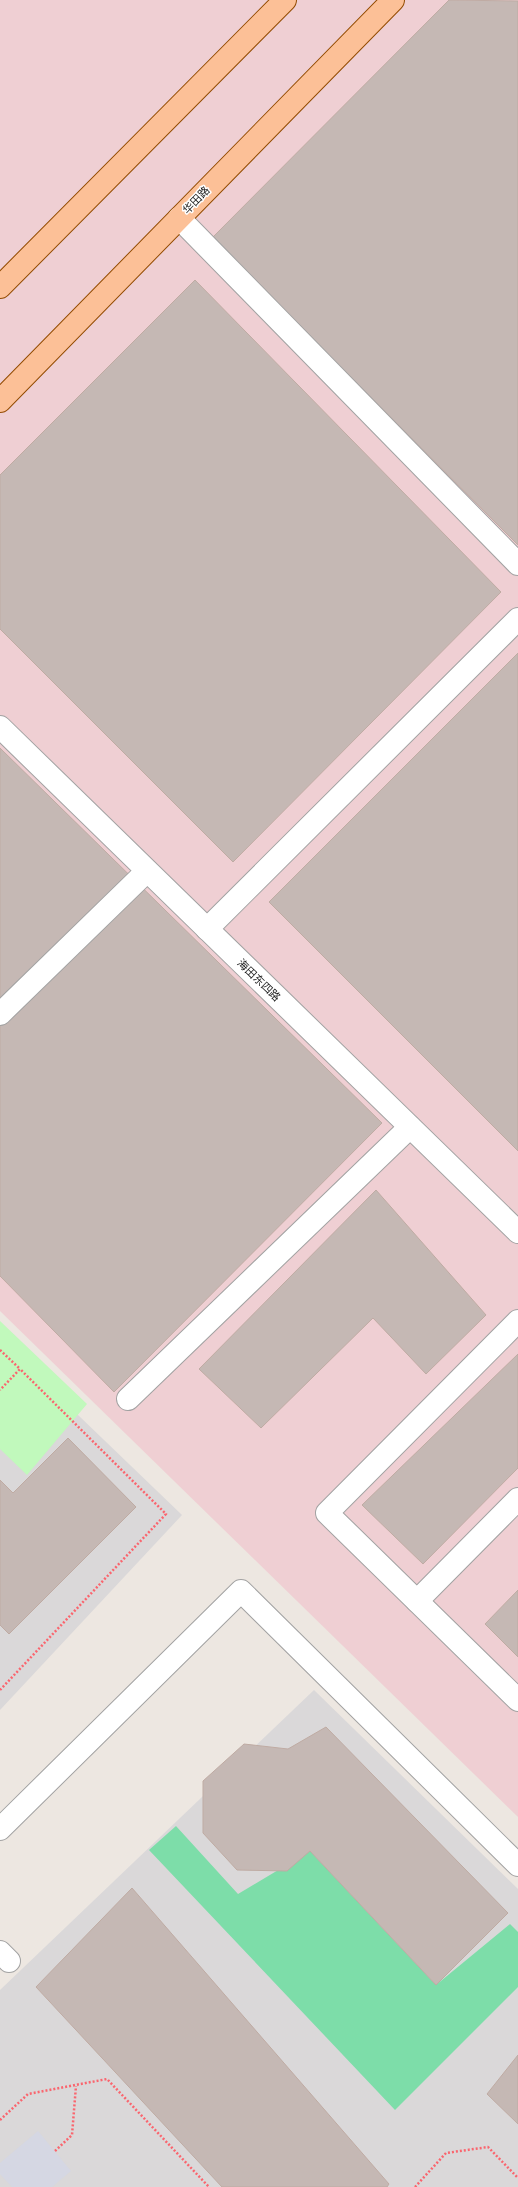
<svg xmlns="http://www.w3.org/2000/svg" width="518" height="2187" viewBox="0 0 518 2187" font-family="'Archivo Narrow','Noto Sans SC',sans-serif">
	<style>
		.residential { fill: #dad8d9 }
		.commercial { fill: #efcfd3 }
		.park { fill: #c1f9bc }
		.pitch { fill: #7ddda9 }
		.plaza { fill: #d5d7e3 }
		.building { fill: #c5b8b4; stroke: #bfaba3 }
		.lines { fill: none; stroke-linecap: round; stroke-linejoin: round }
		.minor-casing { stroke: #a2a2a2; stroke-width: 24 }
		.major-casing { stroke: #934b00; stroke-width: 24 }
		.path { stroke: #fa656e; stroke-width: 2.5; stroke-dasharray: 2 2; stroke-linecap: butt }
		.minor { stroke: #fff; stroke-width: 22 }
		.major { stroke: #fcc097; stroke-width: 22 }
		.labels { text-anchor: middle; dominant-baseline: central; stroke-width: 3; stroke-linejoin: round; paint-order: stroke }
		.street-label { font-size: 11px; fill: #1b1b1b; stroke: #fff }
	</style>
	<rect width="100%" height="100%" fill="#ede7e1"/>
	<g class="residential">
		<path d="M0 1340 182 1515 0 1710Z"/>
		<path d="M314 1690 518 1889V2187H0V1990Z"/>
	</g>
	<path class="commercial" d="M0 0H518V1817L0 1311Z"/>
	<path class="park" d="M0 1321 87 1404 27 1475 0 1449Z"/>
	<path class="pitch" d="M176 1826 238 1894 310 1851 436 1985 510 1924 518 1932V1987L395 2110 149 1850Z"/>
	<path class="plaza" d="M38 2131 71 2171 52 2187H12L0 2174V2163Z"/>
	<g class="building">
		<path d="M449 0 518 1V545L212 238Z"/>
		<path d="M195 280 501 592 233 862 0 629V475Z"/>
		<path d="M518 653V1151L269 902Z"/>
		<path d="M0 748 382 1123 114 1392 0 1276Z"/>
		<path d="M376 1190 486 1315 426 1374 373 1318 261 1428 199 1369Z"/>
		<path d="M518 1354V1468L423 1564 362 1505Z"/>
		<path d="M68 1438 136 1507 9 1634 0 1625V1480L13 1493Z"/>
		<path d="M518 1590V1657L485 1624Z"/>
		<path d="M326 1727 508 1913 436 1985 310 1851 287 1871 237 1870 203 1833V1781L244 1744 288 1749Z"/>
		<path d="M132 1888 389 2184 387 2187H222L36 1987Z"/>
		<path d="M518 2055V2124L487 2094Z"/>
	</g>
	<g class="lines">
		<defs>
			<g id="minor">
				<path d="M179 218 518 564"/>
				<path d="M0 727 518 1232"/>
				<path d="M207 929 518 619"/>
				<path d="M0 1014 147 871"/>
				<path d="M518 1321 327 1513 518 1700"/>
				<path d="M128 1399 410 1127"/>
				<path d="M417 1601 518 1499"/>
				<path d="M0 1829 241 1591 518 1865"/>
				<path d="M0 1952 9 1961"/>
			</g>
			<g id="major">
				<path d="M0 287 285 0"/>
				<path d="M0 401 393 0"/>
			</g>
		</defs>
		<use href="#minor" class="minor-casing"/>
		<use href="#major" class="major-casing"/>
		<g class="path">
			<path d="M0 1350 20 1369 0 1390"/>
			<path d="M0 1690 166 1514 20 1369"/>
			<path d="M0 2120 28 2094 107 2079 209 2187"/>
			<path d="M55 2151 72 2135 76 2086"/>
			<path d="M415 2187 446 2153 488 2147 518 2178"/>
		</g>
		<use href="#minor" class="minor"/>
		<use href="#major" class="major"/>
	</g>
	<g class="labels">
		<g class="street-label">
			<text transform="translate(196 200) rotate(-46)">华田路</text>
			<text transform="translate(259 980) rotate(44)">海田东四路</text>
		</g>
	</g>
</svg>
